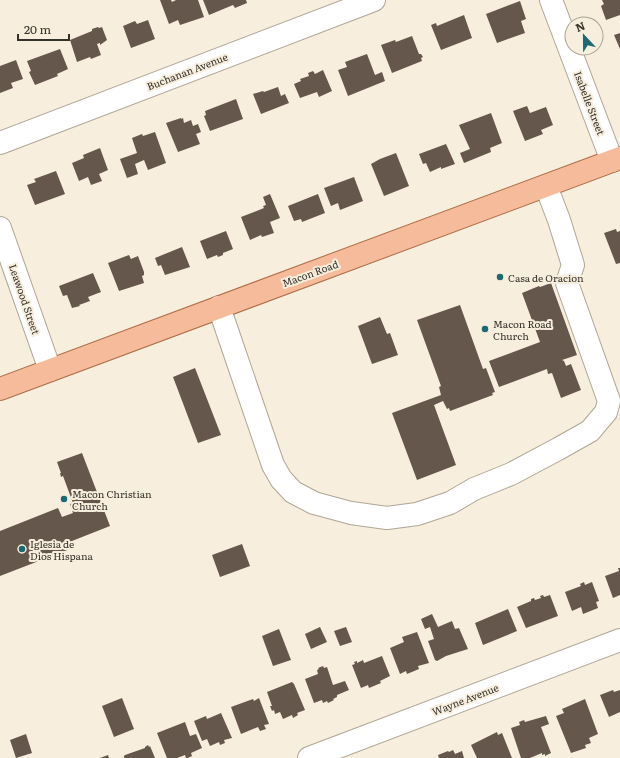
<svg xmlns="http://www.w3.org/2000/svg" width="620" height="758" viewBox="0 0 620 758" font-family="Literata,serif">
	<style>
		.building { fill: #66574d }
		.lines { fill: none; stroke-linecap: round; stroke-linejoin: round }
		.minor-casing { stroke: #afa696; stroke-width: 24 }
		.major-casing { stroke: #ae6c47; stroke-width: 24 }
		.minor { stroke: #fff; stroke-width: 22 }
		.major { stroke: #f5bb9a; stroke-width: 22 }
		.poi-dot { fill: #1d6872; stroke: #f7eedd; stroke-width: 1.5 }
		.labels { text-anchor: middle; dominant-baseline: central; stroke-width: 4; stroke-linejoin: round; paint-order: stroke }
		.street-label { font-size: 10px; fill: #34302a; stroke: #f7eedd }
		.poi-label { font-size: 10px; fill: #34302a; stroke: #f7eedd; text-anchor: start }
	</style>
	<rect width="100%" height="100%" fill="#f7eedd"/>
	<g class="building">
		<path d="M160 0H171L172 2 176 0H198L204 17 180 25 178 20 169 24Z"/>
		<path d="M203 0H246L247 3 235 8 233 5 209 15Z"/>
		<path d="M602 0H620V15L606 20 601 6 604 4Z"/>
		<path d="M520 1 526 19 521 21 525 33 497 43 486 14Z"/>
		<path d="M464 15 472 38 441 50 431 25 436 23 437 26Z"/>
		<path d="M148 20 155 39 131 48 123 26 135 21 137 24Z"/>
		<path d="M98 27 99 28 102 27 107 40 100 45V43L97 44 101 55 91 59 90 57 77 62 70 40 92 31V29Z"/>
		<path d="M620 33V49L614 35Z"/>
		<path d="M412 36 419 54H421L423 57 421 58 422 61 392 73 381 45 395 40 396 42Z"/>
		<path d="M60 49 68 69 57 74 58 76 35 85 29 72 31 71 27 61Z"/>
		<path d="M367 54 375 75 382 72 385 81 348 96 338 70 347 67 345 62Z"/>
		<path d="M16 60 23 79 11 83 13 88 0 93V66Z"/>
		<path d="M323 70 332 91 319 97 317 92 300 98 294 84 301 81 300 79 309 76 308 73 313 71 315 74Z"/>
		<path d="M278 87 281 96 285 94 289 103 261 114 253 94 263 91 264 92Z"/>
		<path d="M236 99 243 119 210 131 204 116 206 115 205 111Z"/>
		<path d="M527 106 530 113 546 107 553 125 541 130 543 134 525 141 513 111Z"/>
		<path d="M491 113 502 143 490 148 491 152 464 163 460 153 470 149 459 125Z"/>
		<path d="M181 118V119L183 118 184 123 191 120 193 126 198 124 201 132 196 134 200 144 178 152 166 123Z"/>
		<path d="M155 132 166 163 148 170 144 160 135 164 138 174 127 178 120 159 137 153 132 138 142 134 143 136Z"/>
		<path d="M446 144 455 164 441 169V167L430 172 426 163 423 164 419 154Z"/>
		<path d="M100 148 108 170 99 174 102 181 91 185 88 177 79 181 72 163 84 158 83 155Z"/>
		<path d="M396 153 409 186 384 196 371 164 380 159Z"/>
		<path d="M56 171 65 194 35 205 27 185 36 182 34 179Z"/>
		<path d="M354 177 363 201 340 210 338 203 331 206 324 188Z"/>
		<path d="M270 194 280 218 270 222 274 233 262 237 261 235 250 240 241 217 264 208 263 206 266 205 263 197Z"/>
		<path d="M318 194 325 213 302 222 301 219 294 221 288 206Z"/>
		<path d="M616 229 617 232 620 231V263L616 264 604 233Z"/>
		<path d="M226 231 233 249 223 253V255L218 257 217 255 207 259 200 241Z"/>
		<path d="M182 247 190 267 165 275 161 265 158 266 155 258Z"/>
		<path d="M129 255 131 259 138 256 144 272V275L142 276 144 283 119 291 108 263Z"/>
		<path d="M93 273 101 292 88 297 90 301 79 305 80 306 72 308 67 295 63 296 59 286Z"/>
		<path d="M551 283 577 355 562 360 564 361 566 366 571 364 581 390 561 398 552 373 548 374 547 369 499 387 489 361 540 342 522 293 539 286 540 287Z"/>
		<path d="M460 305 483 369 486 368 495 392 492 393 493 395 450 411 449 408 447 409 443 401 434 405 456 465 417 480 392 413 441 395 439 387 441 386 417 320Z"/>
		<path d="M380 317 387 334 390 333 398 355 372 364 358 326Z"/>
		<path d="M195 368 221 435 198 443 173 377Z"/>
		<path d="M82 453 110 526 72 541 75 547 0 576V531L58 508 62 517 73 513 70 504 73 503 63 476 61 477 60 473H61L57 462Z"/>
		<path d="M242 544 250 566 220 577 212 555Z"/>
		<path d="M618 568H620V595L613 598 605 576 619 571Z"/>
		<path d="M584 582 585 585 592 582 599 601 596 602 598 608 583 614 581 607 572 611 565 592 581 586 580 584Z"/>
		<path d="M543 595 544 597 550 595 558 616 526 628 517 607 531 601V599L534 598 535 600 541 598 540 596Z"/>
		<path d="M508 609 517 631 483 645 475 623Z"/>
		<path d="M432 614 438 627 452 621 455 629 459 628 468 649 446 656 437 661 435 660 428 641 434 639 430 627 425 629 421 619Z"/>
		<path d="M320 627 327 642 311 649 305 634Z"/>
		<path d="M346 627 352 642 340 646 334 631Z"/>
		<path d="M279 629 291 660 273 666 262 636Z"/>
		<path d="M417 632 429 663 418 666 419 669 407 674 406 671 400 674 390 648 404 642 402 637Z"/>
		<path d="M382 656 390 676 380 681 381 683 369 688 368 685 361 688 352 665 355 664 354 662 357 661V663L363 660 364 663Z"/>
		<path d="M323 666 324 668 327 667 333 685 345 681 349 690 337 695V697L333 699 334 700 328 703 327 701 323 703 322 700 314 703 305 679 318 674 317 670 319 669 318 668Z"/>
		<path d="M292 682 294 684 305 710 297 713 298 715 293 718 292 715 283 719 280 712 275 714 274 710 272 711 270 706H272L267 692Z"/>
		<path d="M613 690 614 692 620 690V712L609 717 600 695Z"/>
		<path d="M122 698 134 729 114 737 102 706Z"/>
		<path d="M259 698 269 724 264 725 266 729 260 731 258 727 241 734 231 707 253 699 254 701Z"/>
		<path d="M585 699 598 734 589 738 591 743 585 745 586 748 571 753 556 716 564 713 562 709Z"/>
		<path d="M221 713 232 738 224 740 225 743 220 745 219 742 210 746 207 739 202 741 194 721 206 716 207 719Z"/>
		<path d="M546 716 549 724 541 727 551 753 545 756V754L542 755V753L530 758H521L511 728 520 725 519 722 524 720 525 722Z"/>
		<path d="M185 722 190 736 196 734 202 748 191 753 192 756 188 758H186L185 755 177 758H167L157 733Z"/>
		<path d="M497 732 498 735 502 733 512 758H477L471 745Z"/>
		<path d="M26 734 32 753 16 758 10 740Z"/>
		<path d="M148 745 149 747 150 746 155 758H124V756L125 755 145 748V747Z"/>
		<path d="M453 750 455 754 462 751 464 758H439L438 755 448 751 449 752Z"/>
		<path d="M108 755 109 758H100Z"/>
	</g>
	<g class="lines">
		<defs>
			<g id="minor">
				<path d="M551 0 612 161"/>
				<path d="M0 143 374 0"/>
				<path d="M0 228 50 370"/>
				<path d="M219 307 273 465 281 479 293 492 314 503 351 513 387 518 417 514 450 503 474 489 511 474 558 449 590 431 606 412 609 401 567 283 573 265 559 220 546 186"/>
				<path d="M309 758 620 640"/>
			</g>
			<path id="major" d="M0 389 620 158"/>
		</defs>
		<use href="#minor" class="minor-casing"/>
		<use href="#major" class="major-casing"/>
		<use href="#minor" class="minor"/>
		<use href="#major" class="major"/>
	</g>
	<g class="poi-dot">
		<circle cx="500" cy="277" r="4"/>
		<circle cx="485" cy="329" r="4"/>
		<circle cx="64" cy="499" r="4"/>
		<circle cx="22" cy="549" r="4"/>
	</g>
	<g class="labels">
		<g class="street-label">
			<text transform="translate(187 71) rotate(-21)">Buchanan Avenue</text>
			<text transform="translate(590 103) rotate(69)">Isabelle Street</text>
			<text transform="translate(310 273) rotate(-20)">Macon Road</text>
			<text transform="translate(25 299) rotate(71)">Leawood Street</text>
			<text transform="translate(465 699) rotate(-21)">Wayne Avenue</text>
		</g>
		<g class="poi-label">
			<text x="508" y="277">Casa de Oracion</text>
			<text x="493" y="323">Macon Road<tspan x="493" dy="12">Church</tspan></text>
			<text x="72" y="493">Macon Christian<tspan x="72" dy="12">Church</tspan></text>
			<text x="30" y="543">Iglesia de<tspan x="30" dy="12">Dios Hispana</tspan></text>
		</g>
	</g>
	<g transform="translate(584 36) rotate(338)"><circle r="19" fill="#f7eedd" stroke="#a9a295"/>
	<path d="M0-3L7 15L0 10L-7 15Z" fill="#1d6872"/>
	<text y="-6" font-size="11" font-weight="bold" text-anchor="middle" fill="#34302a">N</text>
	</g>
	<path d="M18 34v6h51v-6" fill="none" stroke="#34302a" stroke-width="2"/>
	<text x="24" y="34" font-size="12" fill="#34302a" stroke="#f7eedd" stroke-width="3" paint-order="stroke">20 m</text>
</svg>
